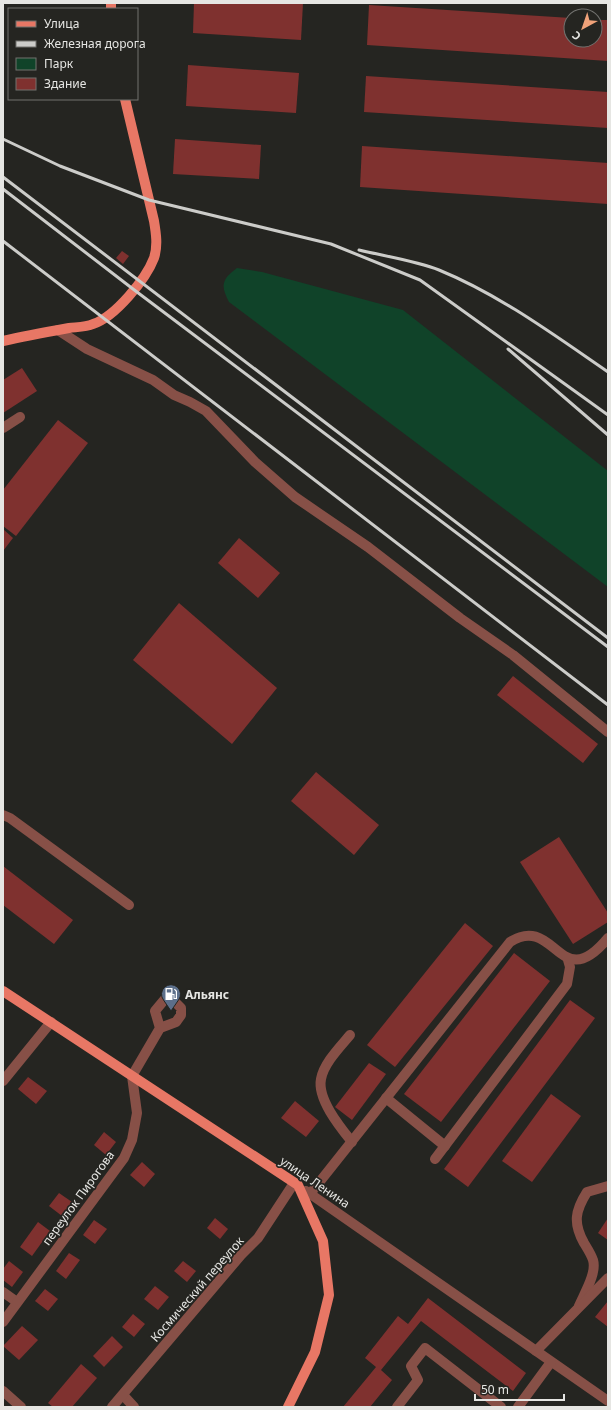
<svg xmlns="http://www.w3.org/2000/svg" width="611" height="1410" viewBox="0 0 611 1410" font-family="'Noto Sans',sans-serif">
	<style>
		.green { fill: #104329 }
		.building { fill: #7f312f }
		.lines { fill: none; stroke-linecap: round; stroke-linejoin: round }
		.minor { stroke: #875047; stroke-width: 10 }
		.major { stroke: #e87765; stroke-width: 10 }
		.rail { stroke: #ccccc9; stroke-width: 3 }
		.labels { text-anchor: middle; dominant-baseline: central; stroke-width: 3.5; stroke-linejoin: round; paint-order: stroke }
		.poi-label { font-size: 12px; font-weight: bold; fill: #e6e6e3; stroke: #252521; text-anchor: start }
		.street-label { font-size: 12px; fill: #e6e6e3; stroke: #252521 }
	</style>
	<rect width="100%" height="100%" fill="#252521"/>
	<path class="green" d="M237 268 262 272 403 310 608 471V587L229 302C220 285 222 279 237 268Z"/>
	<g class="building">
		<path d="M194 3H303L301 40 193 33Z"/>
		<path d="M369 5 571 18V40H595V20H608V61L367 45Z"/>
		<path d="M188 65 299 73 296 113 186 106Z"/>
		<path d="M366 76 608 92V128L364 112Z"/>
		<path d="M175 139 261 145 259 179 173 174Z"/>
		<path d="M362 146 608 163V204L360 187Z"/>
		<path d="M122 251 129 256 123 264 116 258Z"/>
		<path d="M22 368 37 391 3 413V380Z"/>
		<path d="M58 420 88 443 16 536 3 526V490Z"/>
		<path d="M3 529 13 538 3 551Z"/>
		<path d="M239 538 280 573 258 598 218 563Z"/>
		<path d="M179 603 277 688 232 744 133 660Z"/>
		<path d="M513 676 598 744 583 763 497 695Z"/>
		<path d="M316 772 379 825 354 855 291 801Z"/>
		<path d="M559 837 608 913V922L573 944 520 862Z"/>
		<path d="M3 866 73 920 54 944 3 905Z"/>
		<path d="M465 923 493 946 395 1067 367 1045Z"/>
		<path d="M514 953 550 981 441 1122 404 1094Z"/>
		<path d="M570 1000 595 1018 468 1187 444 1169Z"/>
		<path d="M369 1063 386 1074 352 1120 335 1107Z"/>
		<path d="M28 1077 47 1091 36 1104 18 1089Z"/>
		<path d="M551 1094 581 1116 532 1182 502 1161Z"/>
		<path d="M295 1101 319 1121 306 1137 281 1118Z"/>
		<path d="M104 1132 116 1142 106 1155 94 1145Z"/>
		<path d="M142 1162 155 1174 144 1187 130 1175Z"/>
		<path d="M59 1193 72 1202 62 1216 49 1206Z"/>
		<path d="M215 1218 228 1229 220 1239 207 1228Z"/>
		<path d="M608 1218V1240L598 1233Z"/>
		<path d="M94 1220 107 1229 95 1244 83 1235Z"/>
		<path d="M38 1222 50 1231 32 1256 20 1247Z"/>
		<path d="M69 1253 80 1260 66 1279 56 1271Z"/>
		<path d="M9 1261 23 1272 12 1287 3 1280V1269Z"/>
		<path d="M183 1261 196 1271 187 1282 174 1271Z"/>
		<path d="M155 1286 169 1297 158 1310 144 1299Z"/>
		<path d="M45 1289 58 1299 48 1311 35 1301Z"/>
		<path d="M428 1298 526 1373 513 1391 421 1321 381 1370 392 1380 370 1407H343L376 1367 365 1358 398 1316 408 1324Z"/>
		<path d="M608 1301V1327L595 1317Z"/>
		<path d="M133 1314 145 1324 134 1337 122 1327Z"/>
		<path d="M22 1326 38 1340 19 1360 3 1346Z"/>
		<path d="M112 1336 123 1347 104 1367 93 1356Z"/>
		<path d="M81 1364 97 1378 72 1407H53L48 1403Z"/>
	</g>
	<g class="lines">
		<g class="minor">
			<path d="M58 330 87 349 153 380 174 395 190 402 206 411 255 462 295 497 368 547 460 618 513 655 608 732"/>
			<path d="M3 428 20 417"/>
			<path d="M3 815 10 818 129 905"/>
			<path d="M350 1035C340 1047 324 1063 321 1079 317 1099 340 1127 352 1142"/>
			<path d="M3 1081 51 1022"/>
			<path d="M386 1098 445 1146"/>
			<path d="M435 1159 567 984 570 967 568 960"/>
			<path d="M306 1191 608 1401"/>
			<path d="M310 1194 510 942C556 913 559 997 608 938"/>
			<path d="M3 1292 17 1302"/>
			<path d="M579 1306C584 1294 597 1273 593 1260 591 1254 587 1248 584 1243 573 1223 575 1211 587 1192L608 1186"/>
			<path d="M3 1322 124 1158 132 1140 137 1113 132 1076 160 1028 176 1022 181 1015V1008L173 1000 165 999 155 1011 160 1028"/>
			<path d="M536 1351 608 1278"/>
			<path d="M3 1391 21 1407"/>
			<path d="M123 1395 134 1407"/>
			<path d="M112 1407 241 1255 258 1238 294 1183"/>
			<path d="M397 1407 418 1380 411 1366 425 1348 501 1407"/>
			<path d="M518 1407 551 1362"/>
		</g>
		<g class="major">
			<path d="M111 9V3"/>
			<path d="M3 341C25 336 47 332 69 328 77 327 86 327 93 324 115 317 146 279 154 258 158 246 156 233 154 221L125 99"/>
			<path d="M3 991 298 1185 323 1241 329 1295 315 1352 288 1407"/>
		</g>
		<g class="rail">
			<path d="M3 139 60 166 149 200 331 244 420 280 608 415"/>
			<path d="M3 177 608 638"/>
			<path d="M3 189 133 289 608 647"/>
			<path d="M3 241 608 705"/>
			<path d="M359 250C384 256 417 261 439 270 500 295 554 335 608 372"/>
			<path d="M508 349 608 435"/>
		</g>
	</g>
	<defs>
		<symbol id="fuel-pin" viewBox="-11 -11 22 30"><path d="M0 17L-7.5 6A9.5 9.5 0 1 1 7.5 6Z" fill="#5c6f8a" stroke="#252521"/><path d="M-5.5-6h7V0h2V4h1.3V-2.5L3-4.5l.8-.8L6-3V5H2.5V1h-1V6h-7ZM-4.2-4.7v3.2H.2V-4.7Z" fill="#fff"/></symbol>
	</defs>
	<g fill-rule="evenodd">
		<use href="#fuel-pin" x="160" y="983" width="22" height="30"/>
	</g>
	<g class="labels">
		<g class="poi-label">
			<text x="185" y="994">Альянс</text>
		</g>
		<g class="street-label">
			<text transform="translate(315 1182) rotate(34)">улица Ленина</text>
			<text transform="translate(78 1198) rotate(-54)">переулок Пирогова</text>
			<text transform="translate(197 1289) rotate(-49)">Космический переулок</text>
		</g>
	</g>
	<rect width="611" height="1410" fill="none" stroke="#e6e6e3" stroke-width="8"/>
	<rect x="8" y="8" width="130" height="92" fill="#252521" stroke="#72726f"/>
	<rect x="16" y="21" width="20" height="6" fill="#e87765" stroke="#72726f"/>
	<text x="44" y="28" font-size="12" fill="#e6e6e3">Улица</text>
	<rect x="16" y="41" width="20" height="6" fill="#ccccc9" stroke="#72726f"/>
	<text x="44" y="48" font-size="12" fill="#e6e6e3">Железная дорога</text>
	<rect x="16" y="58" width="20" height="12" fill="#104329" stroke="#72726f"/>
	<text x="44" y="68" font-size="12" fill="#e6e6e3">Парк</text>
	<rect x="16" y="78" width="20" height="12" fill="#7f312f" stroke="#72726f"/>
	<text x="44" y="88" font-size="12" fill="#e6e6e3">Здание</text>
	<g transform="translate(583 28) rotate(220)"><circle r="19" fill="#252521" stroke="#72726f"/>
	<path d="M0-3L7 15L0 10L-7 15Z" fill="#f0a279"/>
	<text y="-6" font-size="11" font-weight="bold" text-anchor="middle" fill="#e6e6e3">С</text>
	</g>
	<path d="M475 1394v6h89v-6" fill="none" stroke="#e6e6e3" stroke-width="2"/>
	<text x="481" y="1394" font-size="12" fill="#e6e6e3" stroke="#252521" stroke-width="3" paint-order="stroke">50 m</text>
</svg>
